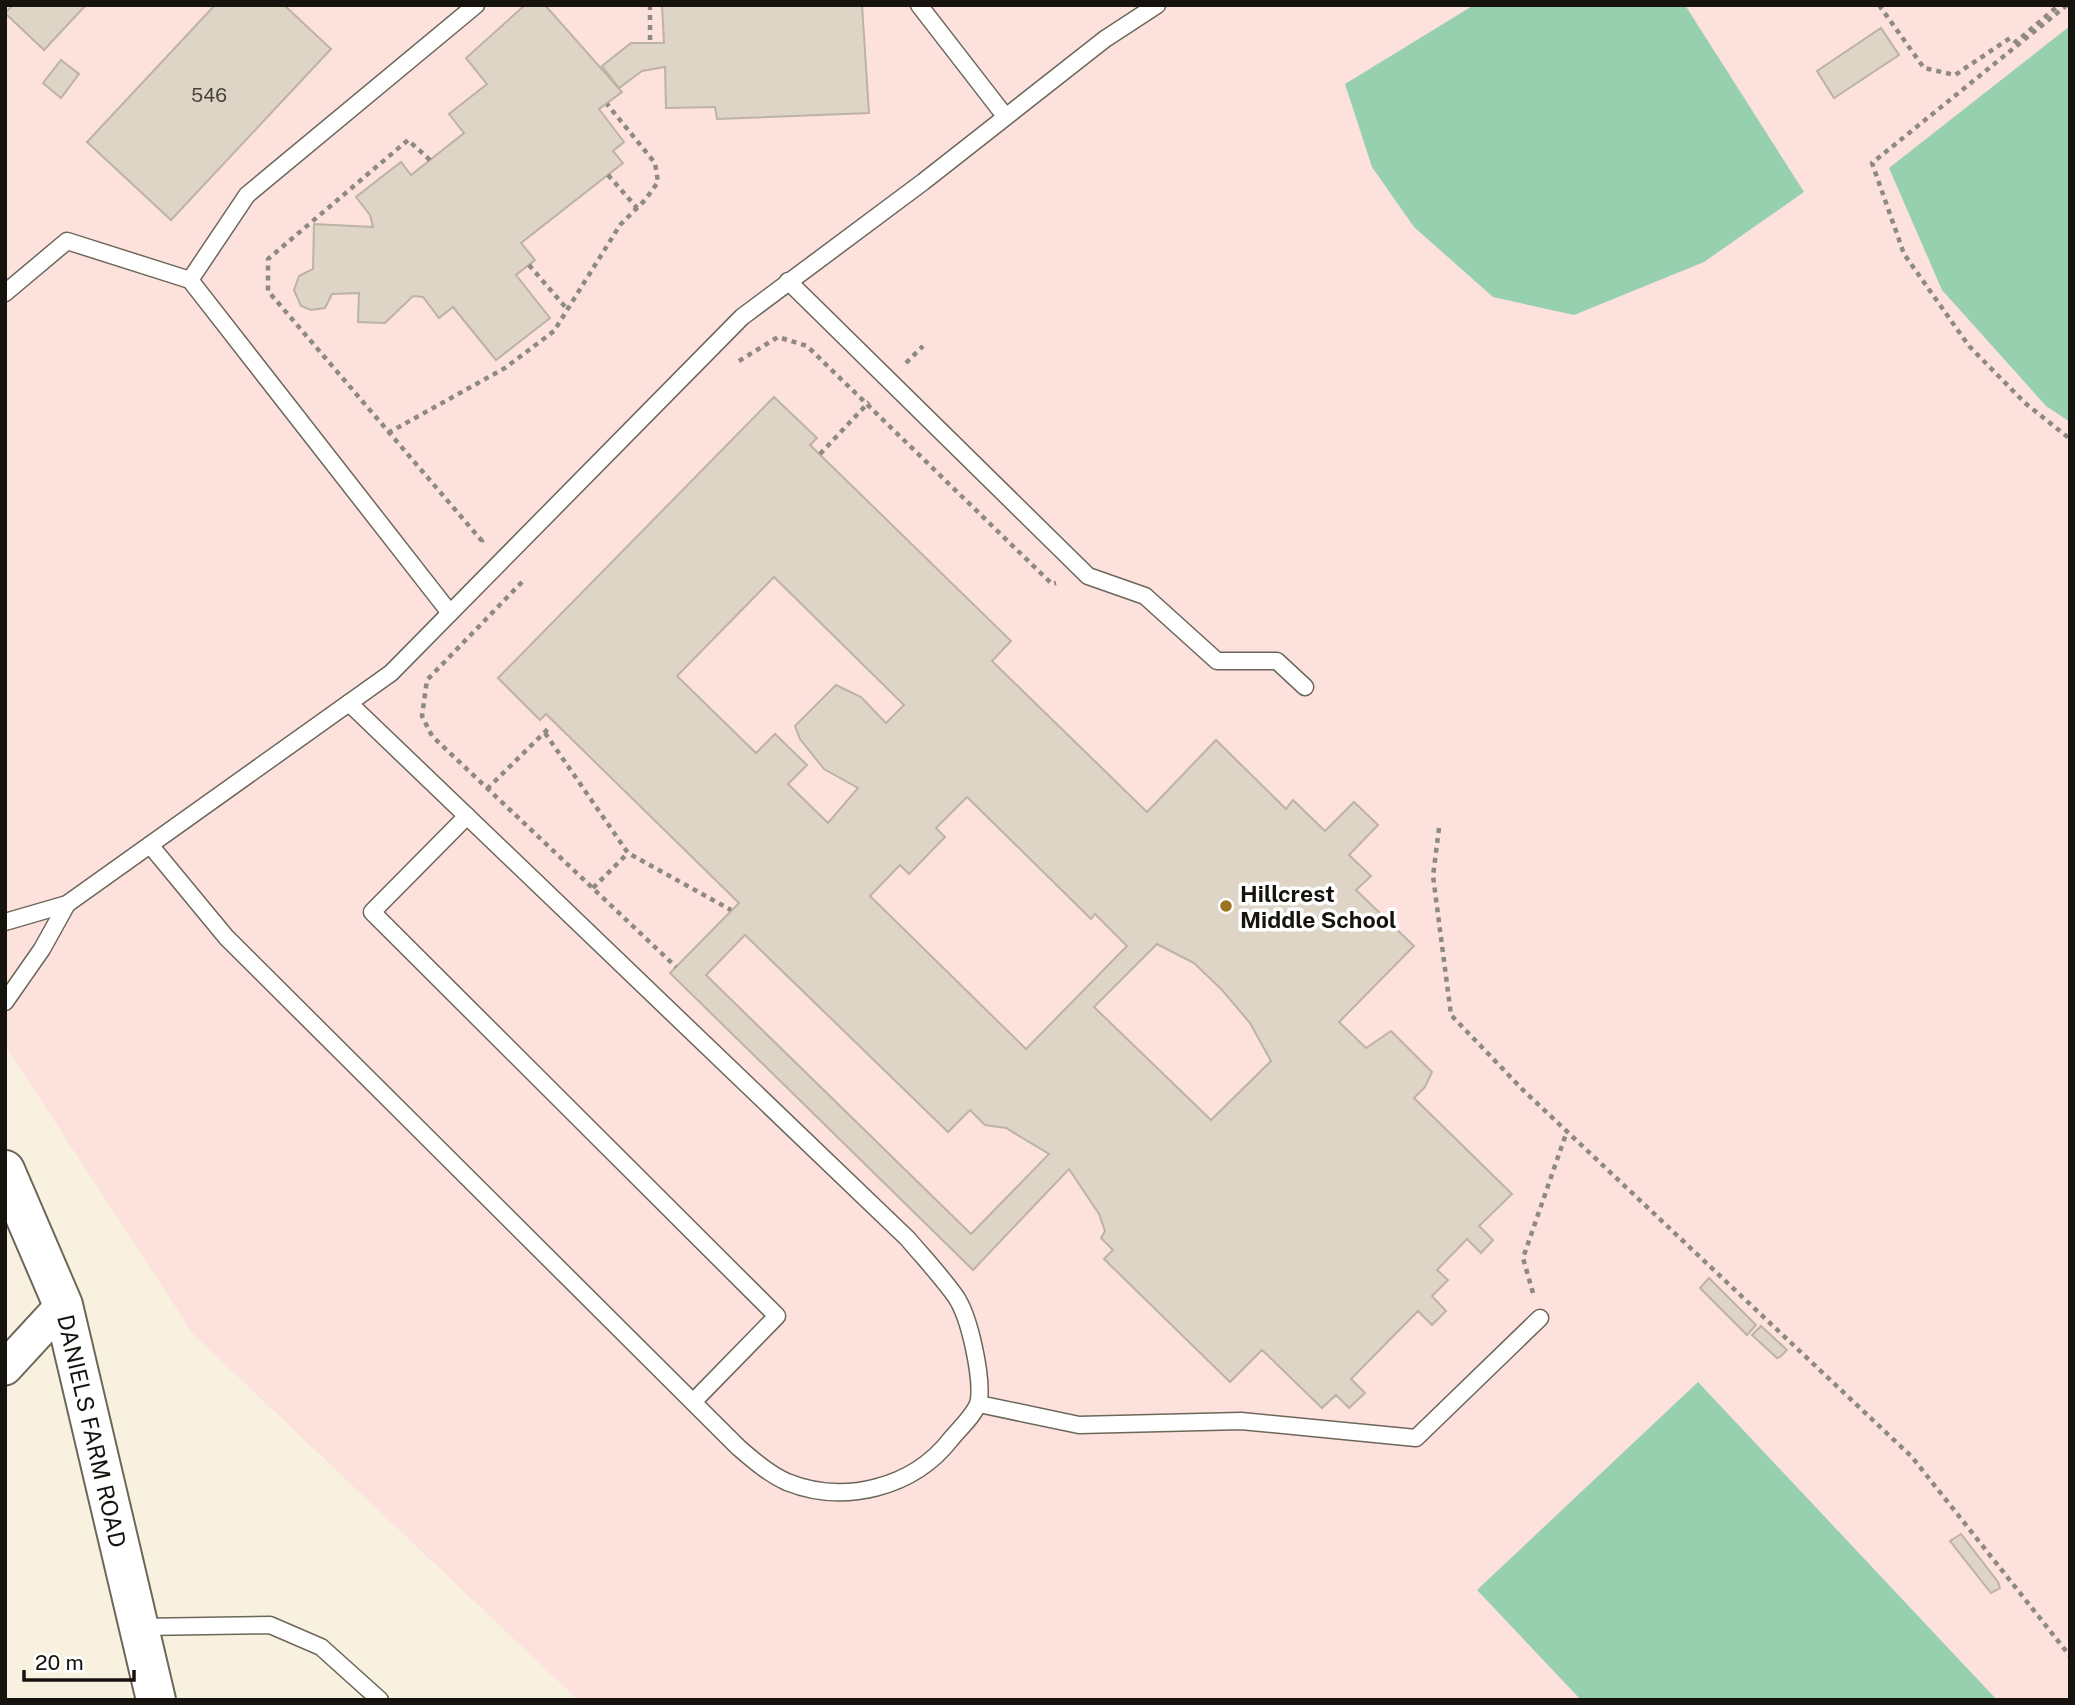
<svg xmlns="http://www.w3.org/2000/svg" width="2075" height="1705" viewBox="0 0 2075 1705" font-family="'Public Sans',sans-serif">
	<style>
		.education { fill: #fce1dd }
		.green { fill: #96d0af }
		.building { fill: #dfd5c6; stroke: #bdb3a4; stroke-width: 2; fill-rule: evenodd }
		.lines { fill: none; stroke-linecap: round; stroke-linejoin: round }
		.lane-casing { stroke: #6c6758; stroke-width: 19 }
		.street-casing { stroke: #6c6758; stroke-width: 37 }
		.secondary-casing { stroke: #6c6758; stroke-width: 42 }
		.path { stroke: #8f8a7f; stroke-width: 4.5; stroke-dasharray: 5 5; stroke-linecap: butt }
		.lane { stroke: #fff; stroke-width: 16 }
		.street { stroke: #fff; stroke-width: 33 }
		.secondary { stroke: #fff; stroke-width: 38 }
		.poi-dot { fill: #9b721f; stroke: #fff; stroke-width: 2.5 }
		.labels { text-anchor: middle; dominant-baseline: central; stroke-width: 7; stroke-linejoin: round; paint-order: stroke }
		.number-label { font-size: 19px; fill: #48443c }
		.poi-label { font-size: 23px; font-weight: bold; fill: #16130e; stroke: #fff; text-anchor: start }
		.street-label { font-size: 23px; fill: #16130e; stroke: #fff }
	</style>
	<rect width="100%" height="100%" fill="#f8f1e0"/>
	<path class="education" d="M5 5H2070V1700H578L193 1334 5 1045Z"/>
	<g class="green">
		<path d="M1474 5H1685L1804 192 1704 262 1574 315 1493 297 1414 227 1372 167 1345 84Z"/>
		<path d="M2070 26V422L2046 406 1942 290 1889 168Z"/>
		<path d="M1698 1382 1997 1700H1581L1477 1590Z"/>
	</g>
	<g class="building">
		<path d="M13 5H86L44 50 5 13Z"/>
		<path d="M215 5H284L331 49 171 220 87 142Z"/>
		<path d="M525 5H545L622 92 599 109 624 142 613 151 623 163 521 243 535 260 516 275 550 318 496 360 453 307 439 318 423 297 413 296 385 323 358 322 359 293 332 294 325 308 311 310 301 306 294 290 299 276 313 269 314 224 373 227 370 215 356 197 401 162 411 175 464 133 449 114 487 84 466 58Z"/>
		<path d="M662 5H862L869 113 717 119 715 107 666 108 665 67 642 71 619 88 602 66 631 43H664Z"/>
		<path d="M1881 28 1899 55 1834 98 1817 71Z"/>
		<path d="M61 60 79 74 61 98 43 83Z"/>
		<path d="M774 397 817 438 810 445 1011 641 992 661 1147 812 1216 740 1286 809 1293 800 1325 831 1354 802 1378 825 1349 855 1371 876 1356 890 1414 946 1339 1022 1366 1048 1391 1031 1432 1072 1425 1087 1414 1098 1512 1194 1479 1226 1493 1240 1481 1253 1467 1239 1437 1270 1448 1280 1432 1296 1446 1311 1432 1325 1418 1311 1351 1379 1365 1393 1349 1408 1336 1395 1322 1408 1262 1350 1230 1382 1104 1259 1113 1250 1101 1238 1105 1231 1099 1214 1069 1169 973 1270 670 973 739 903 546 714 540 720 498 678ZM774 577 904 705 886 723 861 697 836 685 795 726 800 739 824 769 858 788 828 823 788 784 807 765 775 734 756 753 677 676ZM967 797 1091 919 1095 914 1127 946 1026 1049 870 896 900 865 909 874 945 837 936 828ZM745 935 948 1132 970 1110 985 1125 1006 1128 1049 1154 971 1234 706 975ZM1157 944 1194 963 1222 990 1250 1023 1271 1061 1211 1120 1094 1007Z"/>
		<path d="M1709 1278 1756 1325 1747 1335 1700 1288Z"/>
		<path d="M1761 1326 1787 1350 1780 1357 1777 1358 1752 1335Z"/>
		<path d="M1961 1534 1998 1582 2000 1588 1991 1593 1950 1541Z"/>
	</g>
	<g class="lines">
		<defs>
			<g id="lane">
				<path d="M919 5 1005 116"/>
				<path d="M788 281 1088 576 1145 596 1217 661H1277L1305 687"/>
				<path d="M5 293 67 241 190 280"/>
				<path d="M450 613 190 280 247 195 476 5"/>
				<path d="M467 816 372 912 777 1316 694 1401"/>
				<path d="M150 845 226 937 739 1448C753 1460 769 1474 787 1482 844 1505 913 1488 951 1439 959 1429 977 1413 979 1400 982 1376 970 1318 956 1297 942 1277 924 1258 908 1239L349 703"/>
				<path d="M5 922 67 904 391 673 742 317 923 182 1105 39 1157 5"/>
				<path d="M5 1002 42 949 67 904"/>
				<path d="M979 1404 1079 1425 1241 1421 1416 1438 1540 1318"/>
				<path d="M139 1627 270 1625 321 1647 380 1700"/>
			</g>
			<path id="street" d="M5 1368 63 1305"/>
			<path id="secondary" d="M5 1170 63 1305 156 1700"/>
		</defs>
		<use href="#lane" class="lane-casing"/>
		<use href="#street" class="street-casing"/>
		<use href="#secondary" class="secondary-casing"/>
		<g class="path">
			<path d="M650 5V43"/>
			<path d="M1879 5 1924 68 1955 75 2010 38 2016 42 2059 5"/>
			<path d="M2067 5 1872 163 1904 254 1969 346 2025 403 2070 439"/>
			<path d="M430 160 408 140 268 259V291L482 541 480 543"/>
			<path d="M608 175 637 208"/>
			<path d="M529 265 567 309"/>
			<path d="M739 361 778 337 807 346 1052 584 1056 583"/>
			<path d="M906 363 923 346"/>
			<path d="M388 433 505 368 554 331 620 225 645 200 658 182 655 163 607 104"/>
			<path d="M820 454 869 402"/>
			<path d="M522 582 427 680 422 716 432 736 676 967"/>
			<path d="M545 733 628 853 731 910"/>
			<path d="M487 789 550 727"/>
			<path d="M1439 828 1433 876 1451 1015 1523 1090 1912 1457 2070 1656"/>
			<path d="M593 888 628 853"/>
			<path d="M1533 1293 1523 1258 1567 1131"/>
		</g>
		<use href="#lane" class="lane"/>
		<use href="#street" class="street"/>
		<use href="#secondary" class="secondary"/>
	</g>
	<circle class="poi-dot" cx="1226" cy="906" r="7"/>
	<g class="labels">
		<g class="number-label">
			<text x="209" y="95">546</text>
		</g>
		<g class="poi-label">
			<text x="1240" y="893">Hillcrest<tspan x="1240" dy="26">Middle School</tspan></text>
		</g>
		<g class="street-label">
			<text transform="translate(92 1431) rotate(77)">DANIELS FARM ROAD</text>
		</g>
	</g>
	<rect width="2075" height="1705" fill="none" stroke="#16130e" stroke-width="14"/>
	<path d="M24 1670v10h110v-10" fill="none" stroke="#16130e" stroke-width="3.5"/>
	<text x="35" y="1670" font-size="21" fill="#16130e" stroke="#ffffff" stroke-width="5" paint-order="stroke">20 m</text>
</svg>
